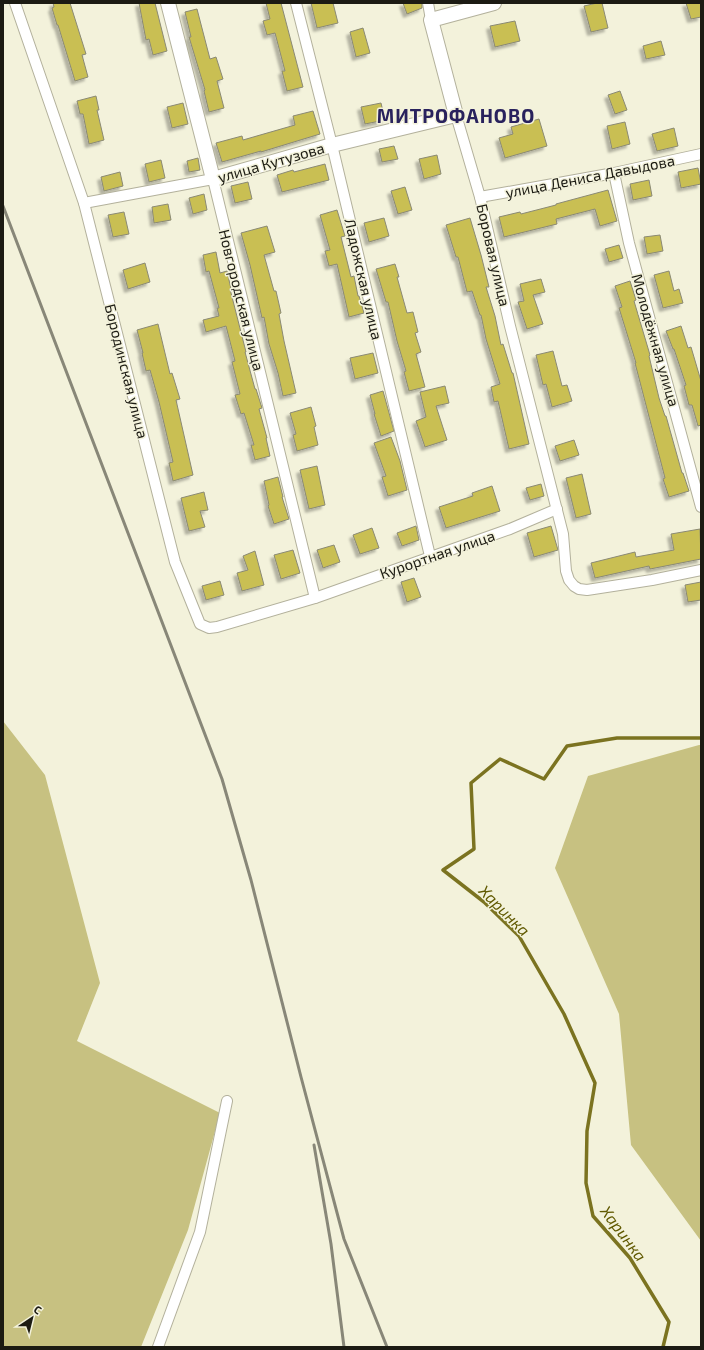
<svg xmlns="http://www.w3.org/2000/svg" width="704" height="1350" viewBox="0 0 704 1350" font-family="'Exo 2',sans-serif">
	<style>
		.green { fill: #c7c181 }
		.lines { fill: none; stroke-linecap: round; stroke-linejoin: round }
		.stream { stroke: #7b7320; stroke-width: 3.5 }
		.building { fill: #c9bf53; stroke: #8a8974; filter: url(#shadow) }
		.street-casing { stroke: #b3b19c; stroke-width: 12 }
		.secondary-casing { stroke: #b3b19c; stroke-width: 16 }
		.street { stroke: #fff; stroke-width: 10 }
		.secondary { stroke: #fff; stroke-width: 14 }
		.rail { stroke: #888778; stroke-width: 3 }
		.labels { text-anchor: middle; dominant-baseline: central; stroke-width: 3; stroke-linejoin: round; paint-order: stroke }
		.street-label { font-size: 15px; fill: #1c1b13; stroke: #f3f2db }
		.water-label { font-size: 16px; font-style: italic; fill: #605901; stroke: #f3f2db }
		.district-label { font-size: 19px; font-weight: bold; letter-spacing: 1px; fill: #29225d; stroke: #f3f2db }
	</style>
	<defs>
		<filter id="shadow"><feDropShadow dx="-3.5" dy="3.5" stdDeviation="1" flood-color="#0004"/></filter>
	</defs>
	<rect width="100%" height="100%" fill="#f3f2db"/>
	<g class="green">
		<path d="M3 721 45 775 100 983 77 1041 220 1113 188 1230 141 1347H3Z"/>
		<path d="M699 745H701V1241L631 1145 619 1014 555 868 588 776Z"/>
	</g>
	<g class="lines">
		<path class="stream" d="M663 1347 669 1322 630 1258 593 1216 586 1183 587 1131 595 1083 564 1014 519 936 484 902 443 870 474 849 471 783 500 759 544 779 567 746 617 738H701"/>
	</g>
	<g class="building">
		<path d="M53 3H70L86 54 82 55 88 77 75 81 58 25H57L52 8 54 7Z"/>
		<path d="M139 3H155L167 51 153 55 149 39 146 40Z"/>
		<path d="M266 3H281L303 87 287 91 282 71H285L275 33 267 35 263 21 270 19Z"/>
		<path d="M311 3H333L338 23 317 28Z"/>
		<path d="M403 3H422V8L407 14Z"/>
		<path d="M597 3H602L608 28 591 32 584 6Z"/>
		<path d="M686 3H701V17L691 19Z"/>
		<path d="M197 9 210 59 216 57 223 79 217 81 224 108 209 112 204 91 205 90 189 37H191L185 12Z"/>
		<path d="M515 21 520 41 495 47 490 26Z"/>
		<path d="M363 28 370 53 356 57 350 32Z"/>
		<path d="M661 41 665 55 646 59 643 46Z"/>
		<path d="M620 91 627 110 615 114 608 95Z"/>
		<path d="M96 96 99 110H97L104 140 89 144 83 114H80L77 101Z"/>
		<path d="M183 103 188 124 172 128 167 107Z"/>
		<path d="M381 103 385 120 365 124 361 107Z"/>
		<path d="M313 111 320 134 261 152V151L222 162 216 143 242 136 243 140 295 125 293 116Z"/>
		<path d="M539 119 547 146 505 158 499 138 513 134 511 127Z"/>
		<path d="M625 122 630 144 612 149 607 126Z"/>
		<path d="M674 128 678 146 657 151 652 134Z"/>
		<path d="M394 146 398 159 382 162 379 149Z"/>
		<path d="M437 155 441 174 424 179 419 159Z"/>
		<path d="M198 158 200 170 189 172 187 161Z"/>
		<path d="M161 160 165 178 149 182 145 164Z"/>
		<path d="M325 164 329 180 282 192 277 175 293 170 294 172Z"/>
		<path d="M698 168 701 184 681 188 678 172Z"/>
		<path d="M120 172 123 186 104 191 101 177Z"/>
		<path d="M649 180 652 196 633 200 630 184Z"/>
		<path d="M248 182 252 199 235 203 231 186Z"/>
		<path d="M405 187 412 210 398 214 391 191Z"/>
		<path d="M608 190 617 221 600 226 595 209 556 219 557 224 504 237 499 217 520 212 521 214 556 205V204Z"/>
		<path d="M204 194 207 210 193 214 189 198Z"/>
		<path d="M168 204 171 220 154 223 152 207Z"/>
		<path d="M337 210 345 236 341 237 351 277 354 276 358 296H359L364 313 349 317 337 264 329 266 325 251 330 250 320 215Z"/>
		<path d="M124 212 129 234 113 237 108 215Z"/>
		<path d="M384 218 389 236 369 242 364 223Z"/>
		<path d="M470 218 481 255 489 287H486L495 316 501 345 503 344 512 373H513L529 444 509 449 498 401 494 402 491 387 500 384 486 339 481 315H480L472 291 467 292 458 257H456L446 225Z"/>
		<path d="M267 226 275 252 264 255 274 291H276L281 313 279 314 284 341 296 393 283 396 278 373 269 344 264 317 262 318 250 265 241 233Z"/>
		<path d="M660 235 663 251 647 254 644 237Z"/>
		<path d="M619 245 623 258 609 262 605 249Z"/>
		<path d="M216 252 220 273 227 271 231 289H230L246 352H245L255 389H256L262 408 259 409 267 438H266L270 456 255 460 251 445H254L244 413 241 414 235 395 240 394 232 362 235 361 226 326 206 332 203 320 219 316 217 308H219L209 271 206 272 203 255Z"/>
		<path d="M145 263 150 282 128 289 123 270Z"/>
		<path d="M395 264 399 277H397L407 313 413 312 418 332 415 333 421 352 416 354 425 387 409 391 404 372 406 371 397 341 388 302H386L376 269Z"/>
		<path d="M669 271 674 291 679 289 683 303 663 308 654 275Z"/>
		<path d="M541 279 545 292 533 295 543 324 527 329 518 302 524 301 520 284Z"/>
		<path d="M630 281 636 300 634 301 650 355 649 356 659 398 665 416H666L682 473H683L689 491 669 497 663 479 665 478 635 363H636L619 308 622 307 615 286Z"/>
		<path d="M158 324 170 374 172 373 180 399 176 400 193 475 173 481 169 463 173 462 159 402 150 370 146 371 142 353H143L137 330Z"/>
		<path d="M681 326 688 348 691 347 701 381V425L698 426 692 405H689L684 386 686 385 674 349H673L666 331Z"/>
		<path d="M553 351 562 386 567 385 572 401 552 407 546 384 543 385 536 355Z"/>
		<path d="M373 353 378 373 355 379 350 358Z"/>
		<path d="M445 386 449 403 436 406 447 440 425 447 416 421 426 417 420 392Z"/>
		<path d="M383 391 394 431 381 436 374 414H375L370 395Z"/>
		<path d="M311 407 316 426 314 427 318 445 297 451 293 435 296 434 290 413Z"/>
		<path d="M391 437 400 461 407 490 388 496 382 477 386 476 374 443Z"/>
		<path d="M574 440 579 455 560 461 555 446Z"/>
		<path d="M317 466 325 505 309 509 300 470Z"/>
		<path d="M582 474 591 514 576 518 566 478Z"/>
		<path d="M278 477 283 497H282L289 519 274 524 268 506 269 505 264 481Z"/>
		<path d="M541 484 544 496 530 500 526 488Z"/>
		<path d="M492 486 500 511 446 528 439 507 473 496 472 493Z"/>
		<path d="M204 492 208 510 200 511 205 527 189 531 181 498Z"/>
		<path d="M416 526 419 540 402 546 397 533Z"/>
		<path d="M551 526 558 550 534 557 527 533Z"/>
		<path d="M372 528 379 548 360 554 353 535Z"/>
		<path d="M700 529 701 559 650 569 649 566 595 578 591 563 635 552 636 557 674 550 671 534Z"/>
		<path d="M334 545 340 562 323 568 317 550Z"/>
		<path d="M293 550 300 573 281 579 274 555Z"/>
		<path d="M255 551 264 585 242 591 237 573 248 570 243 556Z"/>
		<path d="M414 578 421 597 407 602 401 582Z"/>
		<path d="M220 581 224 595 206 600 202 586Z"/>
		<path d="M701 582V600L688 602 685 585Z"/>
	</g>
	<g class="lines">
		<defs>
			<g id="street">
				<path d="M15 3 84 203 175 562 200 624 209 628 217 627 315 598 510 529 557 509"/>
				<path d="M296 3 332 145 430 556"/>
				<path d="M428 3 431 20"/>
				<path d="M456 115 480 197 510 326 563 534 566 571 569 580 574 586 579 589 587 590 652 580 701 570"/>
				<path d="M614 173 629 243 701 507"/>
				<path d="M480 197 614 173 701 154"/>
				<path d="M84 203 213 179 315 598"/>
				<path d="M158 1347 200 1232 227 1101"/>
			</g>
			<path id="secondary" d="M168 3 213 179 332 145 456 115 431 20 494 3"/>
		</defs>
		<use href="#street" class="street-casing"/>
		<use href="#secondary" class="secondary-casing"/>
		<use href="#street" class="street"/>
		<use href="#secondary" class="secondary"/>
		<g class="rail">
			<path d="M3 206 222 779 251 880 301 1077 344 1239 387 1347"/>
			<path d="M314 1145 331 1244 344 1347"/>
		</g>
	</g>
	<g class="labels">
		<g class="street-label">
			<text transform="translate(271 162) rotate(-16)">улица Кутузова</text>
			<text transform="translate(590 176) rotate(-11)">улица Дениса Давыдова</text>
			<text transform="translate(494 255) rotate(77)">Боровая улица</text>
			<text transform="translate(364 279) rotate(77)">Ладожская улица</text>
			<text transform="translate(242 300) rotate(76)">Новгородская улица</text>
			<text transform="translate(656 340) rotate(74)">Молодёжная улица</text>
			<text transform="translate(127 371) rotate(76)">Бородинская улица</text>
			<text transform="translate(437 554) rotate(-19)">Курортная улица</text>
		</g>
		<g class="water-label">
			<text transform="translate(505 910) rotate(45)">Харинка</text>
			<text transform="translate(624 1233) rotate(53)">Харинка</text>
		</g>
		<g class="district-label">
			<text x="456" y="115">МИТРОФАНОВО</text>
		</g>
	</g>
	<rect width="704" height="1350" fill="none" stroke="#1c1b13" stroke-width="8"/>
	<g transform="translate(32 1318) rotate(35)" stroke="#f3f2db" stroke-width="3" paint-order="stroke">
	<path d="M0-3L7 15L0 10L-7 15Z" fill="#1c1b13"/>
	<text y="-6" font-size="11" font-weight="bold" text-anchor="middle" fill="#1c1b13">С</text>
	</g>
</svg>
